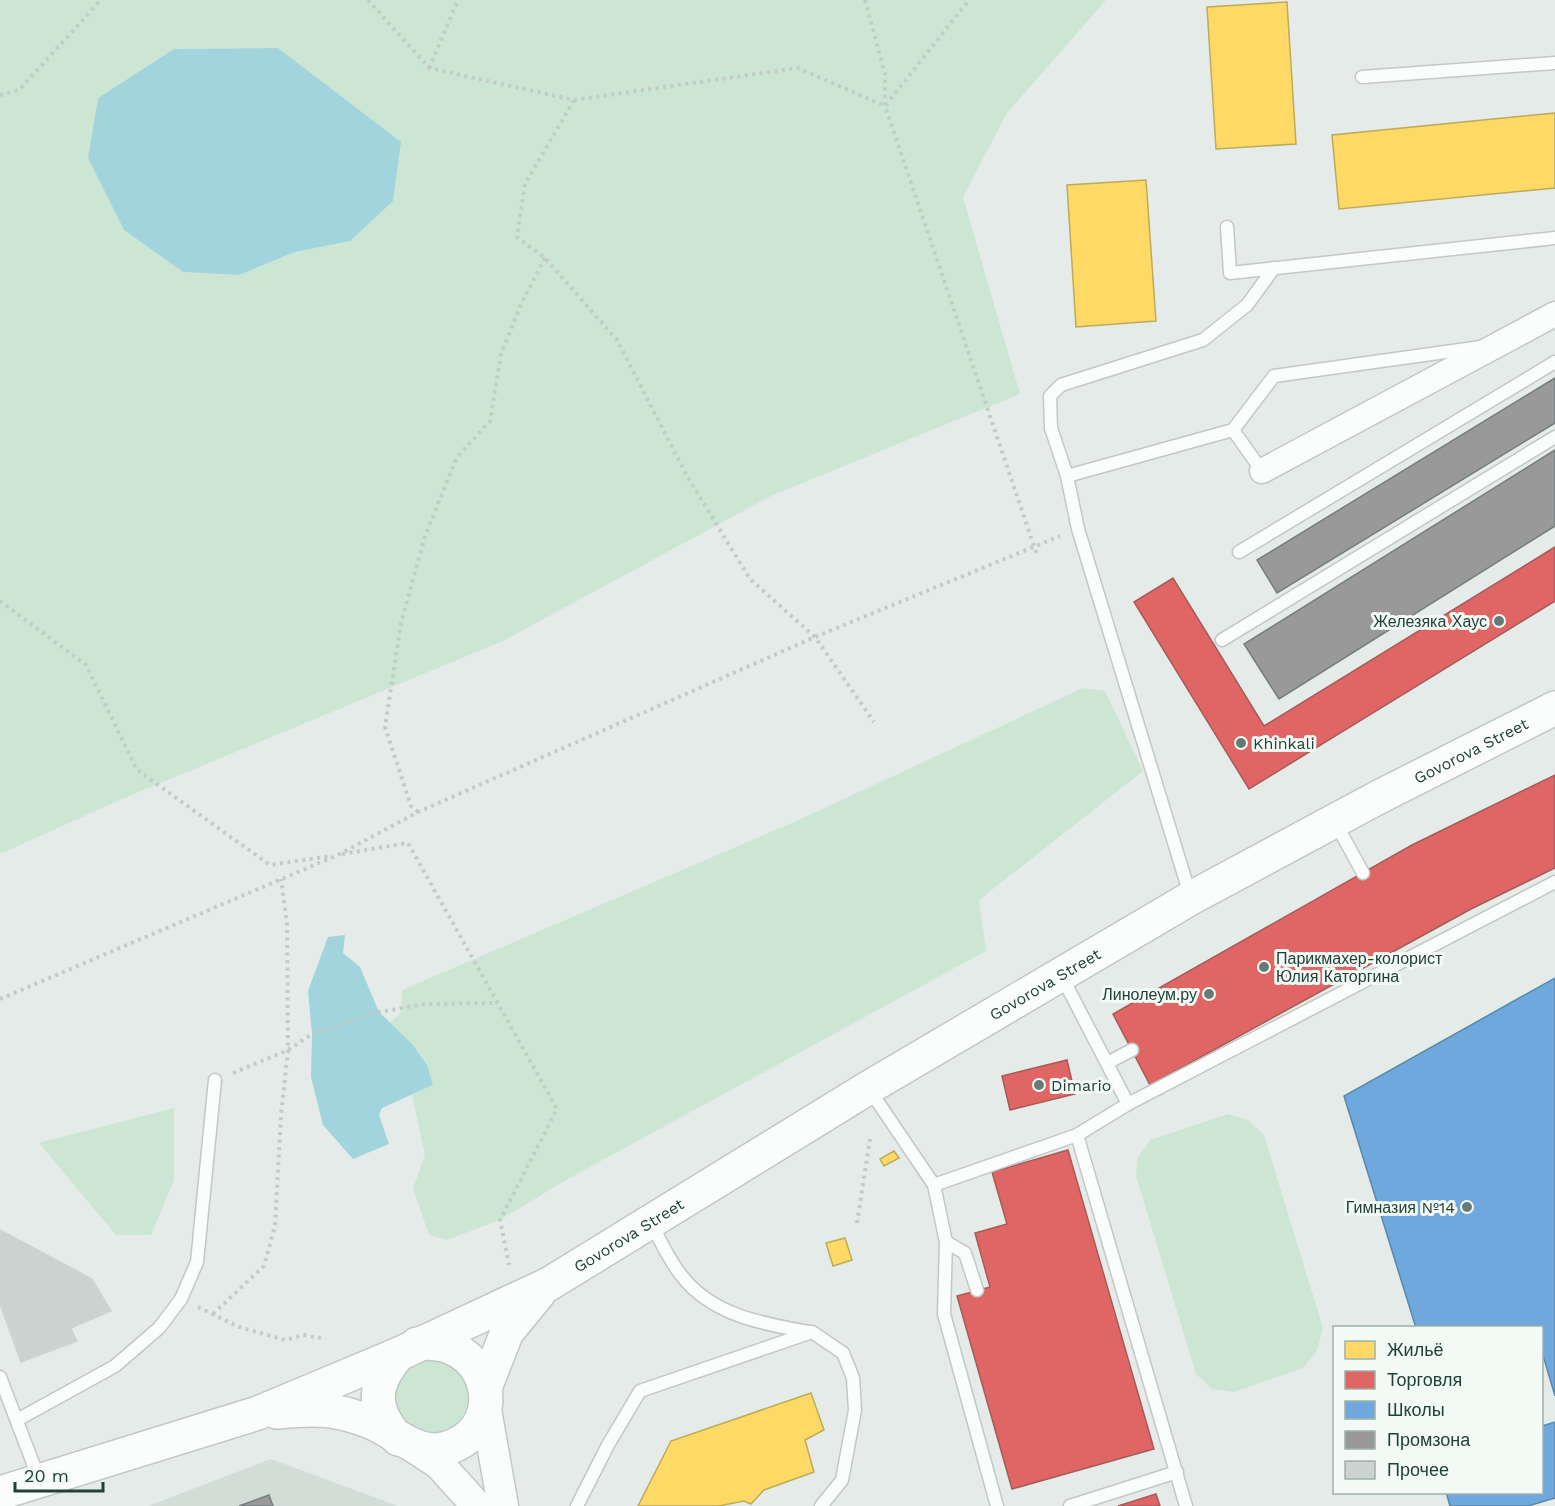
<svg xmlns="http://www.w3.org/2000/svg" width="1555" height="1506" viewBox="0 0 1555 1506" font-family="'Work Sans',sans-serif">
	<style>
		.built { fill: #d2ddd8 }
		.green { fill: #cde6d4; fill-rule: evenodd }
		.water { fill: #a2d4dd }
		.homes { fill: #ffd966; stroke: #bcab58; stroke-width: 1.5 }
		.shops { fill: #e06666; stroke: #a65b58; stroke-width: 1.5 }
		.schools { fill: #6fa8dc; stroke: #5789ab; stroke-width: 1.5 }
		.industry { fill: #999; stroke: #757e7c; stroke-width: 1.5 }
		.building { fill: #ccd2cf; stroke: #cdd4d1; stroke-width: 1.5 }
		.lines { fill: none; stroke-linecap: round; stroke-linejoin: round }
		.service-casing { stroke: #c2c8c5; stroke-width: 15 }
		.minor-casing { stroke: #c2c8c5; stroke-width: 27 }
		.tertiary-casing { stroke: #c2c8c5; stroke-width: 33 }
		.secondary-casing { stroke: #c0c8c5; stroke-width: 36 }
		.path { stroke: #c1cbc8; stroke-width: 4; stroke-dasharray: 3 4.5; stroke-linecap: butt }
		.service { stroke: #fbfcfc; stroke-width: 12 }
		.minor { stroke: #fbfcfc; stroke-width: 24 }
		.tertiary { stroke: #fbfcfc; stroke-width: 30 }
		.secondary { stroke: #fbfcfc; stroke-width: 33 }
		.poi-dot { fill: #657c76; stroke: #f3faf6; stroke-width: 2 }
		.labels { text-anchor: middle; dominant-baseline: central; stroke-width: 6; stroke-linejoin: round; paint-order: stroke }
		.poi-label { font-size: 16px; fill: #204038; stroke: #f3faf6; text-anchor: end }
		.street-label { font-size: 16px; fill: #204038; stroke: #f3faf6 }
	</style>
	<rect width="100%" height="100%" fill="#e5ebe8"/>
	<path class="built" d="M271 1459 398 1506H148Z"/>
	<g class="green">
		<path d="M0 0H1106L1007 113 963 197 1020 394 771 496 503 641 122 799 0 854ZM278 48 350 241 295 252 239 275 183 272 124 230 88 158 98 98 174 49Z"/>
		<path d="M1083 688 1105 691 1143 771 979 900 986 951 566 1180 500 1220 447 1240 429 1235 413 1189 425 1155 412 1095 433 1085C425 1058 410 1042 390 1023L401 1012 402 990 792 823Z"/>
		<path d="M174 1108V1180L151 1235H116L39 1143Z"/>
		<path d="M1228 1114 1248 1120 1264 1135 1323 1328 1317 1351 1303 1368 1234 1392 1212 1389 1196 1374 1136 1176 1138 1157 1150 1140Z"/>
		<circle cx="431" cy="1396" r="37"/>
	</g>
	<g class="water">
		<path d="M278 48 401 142 393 201 350 241 295 252 239 275 183 272 124 230 88 158 98 98 174 49Z"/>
		<path d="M345 935 343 953 360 967 379 1012 412 1044 427 1065 433 1085 382 1108 379 1115 389 1144 353 1159 323 1125 311 1077 312 1034 308 991 328 937Z"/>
	</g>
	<g class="homes">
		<path d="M1287 2 1296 144 1216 149 1207 7Z"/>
		<path d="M1555 113V188L1339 209 1332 135Z"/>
		<path d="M1146 180 1156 321 1076 327 1067 185Z"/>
		<path d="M894 1151 899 1158 884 1166 880 1159Z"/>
		<path d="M845 1238 852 1260 833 1266 826 1243Z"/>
		<path d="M811 1393 824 1430 805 1440 814 1472 764 1490 751 1504 744 1501 719 1506H638L671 1441Z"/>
	</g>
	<g class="shops">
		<path d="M1555 547V601L1249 789 1134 602 1173 578 1264 726Z"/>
		<path d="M1555 775V868L1471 909 1150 1085 1113 1014 1412 845Z"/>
		<path d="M1067 1060 1075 1094 1010 1110 1002 1076Z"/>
		<path d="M1068 1150 1154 1449 1012 1489 957 1296 990 1287 975 1233 1007 1224 992 1172Z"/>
		<path d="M1156 1494 1160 1506H1118Z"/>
	</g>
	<g class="schools">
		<path d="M1555 978V1396L1542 1352V1328H1416L1344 1096Z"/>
		<path d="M1555 1422V1498L1528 1506H1450L1446 1492H1542V1426Z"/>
	</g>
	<g class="industry">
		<path d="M1555 378V423L1277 593 1257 560Z"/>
		<path d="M1555 450V526L1279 699 1244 644Z"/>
		<path d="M269 1495 273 1506H239Z"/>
	</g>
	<path class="building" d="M0 1230 92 1279 111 1311 71 1328 77 1341 21 1362 0 1304Z"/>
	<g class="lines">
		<defs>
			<g id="service">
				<path d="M1362 77 1555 63"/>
				<path d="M1227 227 1230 273 1555 238"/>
				<path d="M1274 268 1247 305 1203 340 1061 385 1050 396 1051 428 1067 476 1233 430 1274 376 1481 347"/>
				<path d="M1233 430 1262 471"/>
				<path d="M1067 476 1078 529 1191 898"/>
				<path d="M1239 552 1555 362"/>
				<path d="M1222 640 1555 437"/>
				<path d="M1335 822 1363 873"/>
				<path d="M1061 975 1128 1104"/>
				<path d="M1107 1063 1132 1050"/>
				<path d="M869 1089 934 1185 946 1242 944 1314 997 1506"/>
				<path d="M1077 1135 1186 1506"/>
				<path d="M934 1185 1077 1135 1128 1104 1555 882"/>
				<path d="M651 1223C660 1240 669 1260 681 1275 711 1315 763 1324 809 1332"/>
				<path d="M946 1242 965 1253 977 1290"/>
				<path d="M0 1377 39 1479"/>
				<path d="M17 1420 115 1366 159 1328 181 1299 197 1262 215 1080"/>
				<path d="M577 1506 608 1445 640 1391 812 1332 843 1353 853 1378 855 1410 842 1480 821 1506"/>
				<path d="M1070 1506 1177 1472"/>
			</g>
			<path id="minor" d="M1262 471 1555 314"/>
			<g id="tertiary">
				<path d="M485 1404 503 1506"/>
				<path d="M413 1447 439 1464 477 1506"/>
			</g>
			<g id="secondary">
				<path d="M485 1388 507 1332 539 1293"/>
				<path d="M277 1412C300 1410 324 1408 346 1414 356 1417 367 1420 377 1425 401 1437 423 1459 453 1446 512 1421 486 1334 417 1344"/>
				<path d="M398 1439C371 1408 372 1385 399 1354"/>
				<path id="s1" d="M0 1493 258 1413 399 1354 549 1284 868 1088 1191 898 1377 798 1555 708"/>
			</g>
		</defs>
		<use href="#service" class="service-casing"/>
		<use href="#minor" class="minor-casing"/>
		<use href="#tertiary" class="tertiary-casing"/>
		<use href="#secondary" class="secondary-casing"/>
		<g class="path">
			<path d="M368 0 429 68 574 100 525 184 517 237 545 258 617 340 687 476 750 579 815 637 874 722"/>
			<path d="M865 0 885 74V106L1037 555"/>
			<path d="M429 68 458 0"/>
			<path d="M0 95 19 90 101 0"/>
			<path d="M574 100 798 68 885 106 969 0"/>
			<path d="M0 601 86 665 137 770 270 865 331 856"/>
			<path d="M418 812 411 806 385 727 401 623 425 536 457 457 490 421 501 354 522 302 545 258"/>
			<path d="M342 854 408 843 557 1109 500 1220 509 1265"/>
			<path d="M0 999 338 855 418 812 815 637 1060 536"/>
			<path d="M233 1073 288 1050 312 1034 379 1012 425 1004 497 1003"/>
			<path d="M857 1223 870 1139"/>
			<path d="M198 1307 239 1327 285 1340 303 1335 326 1339"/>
			<path d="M213 1314 264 1266 275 1226 281 1115 288 1050 287 924 281 879"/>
		</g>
		<use href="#service" class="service"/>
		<use href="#minor" class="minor"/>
		<use href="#tertiary" class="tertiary"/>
		<use href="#secondary" class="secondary"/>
	</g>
	<g class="poi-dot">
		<circle cx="1499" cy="621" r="6"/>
		<circle cx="1241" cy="743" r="6"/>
		<circle cx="1264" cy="967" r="6"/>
		<circle cx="1209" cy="994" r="6"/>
		<circle cx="1039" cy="1085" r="6"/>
		<circle cx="1467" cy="1207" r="6"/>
	</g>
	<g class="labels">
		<g class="poi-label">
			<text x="1487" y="621">Железяка Хаус</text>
			<text x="1253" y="743" text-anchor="start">Khinkali</text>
			<text x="1276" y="958" text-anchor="start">Парикмахер-колорист<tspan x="1276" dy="18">Юлия Каторгина</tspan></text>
			<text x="1197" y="994">Линолеум.ру</text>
			<text x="1051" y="1085" text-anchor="start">Dimario</text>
			<text x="1455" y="1207">Гимназия №14</text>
		</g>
		<g class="street-label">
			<text stroke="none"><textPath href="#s1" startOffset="1654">Govorova Street</textPath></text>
			<text stroke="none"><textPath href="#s1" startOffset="1168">Govorova Street</textPath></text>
			<text stroke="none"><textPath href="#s1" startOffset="682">Govorova Street</textPath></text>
		</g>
	</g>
	<rect x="1333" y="1326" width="210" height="168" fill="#f3faf6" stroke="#9fb0aa" stroke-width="1.5"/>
	<rect x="1345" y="1341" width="30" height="18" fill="#ffd966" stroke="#9fb0aa" stroke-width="1.5"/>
	<text x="1387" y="1356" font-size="18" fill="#204038">Жильё</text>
	<rect x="1345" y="1371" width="30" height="18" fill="#e06666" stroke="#9fb0aa" stroke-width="1.5"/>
	<text x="1387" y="1386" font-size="18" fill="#204038">Торговля</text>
	<rect x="1345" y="1401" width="30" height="18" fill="#6fa8dc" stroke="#9fb0aa" stroke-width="1.5"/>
	<text x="1387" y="1416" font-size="18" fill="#204038">Школы</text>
	<rect x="1345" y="1431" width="30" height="18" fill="#999999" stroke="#9fb0aa" stroke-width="1.5"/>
	<text x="1387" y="1446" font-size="18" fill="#204038">Промзона</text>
	<rect x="1345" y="1461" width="30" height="18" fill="#ccd2cf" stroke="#9fb0aa" stroke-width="1.5"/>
	<text x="1387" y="1476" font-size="18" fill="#204038">Прочее</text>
	<path d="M15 1482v9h88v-9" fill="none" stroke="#204038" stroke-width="3"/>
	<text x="24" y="1482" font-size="18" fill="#204038" stroke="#f3faf6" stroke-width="4.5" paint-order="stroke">20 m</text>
</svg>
